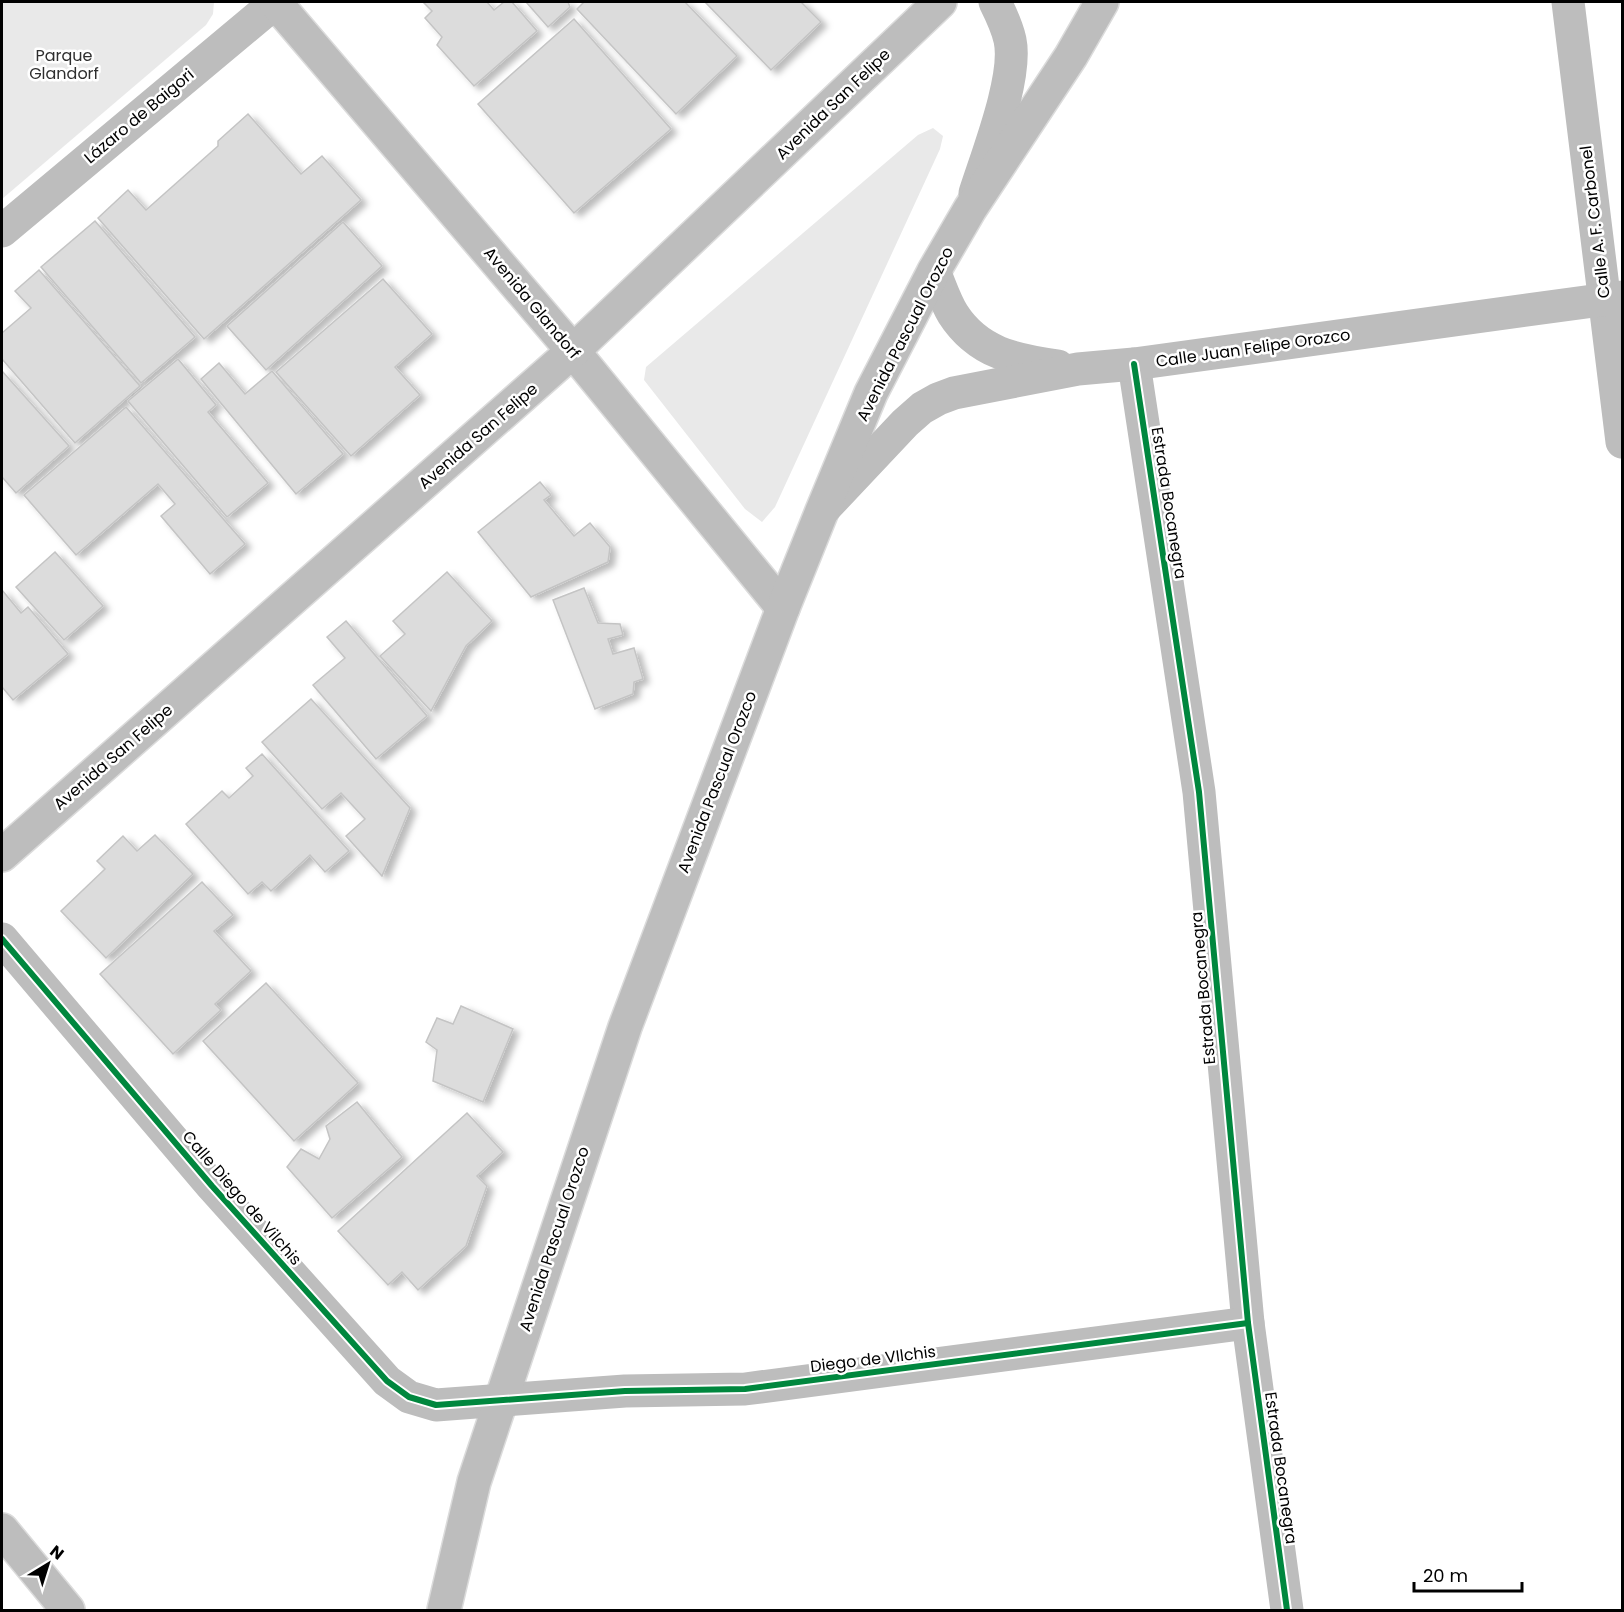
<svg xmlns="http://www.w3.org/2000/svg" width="1624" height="1612" viewBox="0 0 1624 1612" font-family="Poppins,sans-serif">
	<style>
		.green { fill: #e9e9e9 }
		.building { fill: #dcdcdc; stroke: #c4c4c4; stroke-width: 1.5; filter: url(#shadow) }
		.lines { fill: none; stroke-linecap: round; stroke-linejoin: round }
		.major-casing { stroke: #dbdbdb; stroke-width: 36 }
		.minor { stroke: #bdbdbd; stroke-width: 33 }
		.major { stroke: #bdbdbd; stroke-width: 33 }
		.cycleway-casing { stroke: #fff; stroke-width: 10 }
		.cycleway { stroke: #00873e; stroke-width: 6 }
		.labels { text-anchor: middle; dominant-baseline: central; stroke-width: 5; stroke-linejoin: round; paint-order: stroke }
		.park-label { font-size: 16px; fill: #2e2e2e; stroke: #fff }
		.street-label { font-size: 16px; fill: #000; stroke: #fff }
	</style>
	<defs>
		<filter id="shadow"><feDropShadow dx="6" dy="4" stdDeviation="3" flood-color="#0004"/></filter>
	</defs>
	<rect width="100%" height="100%" fill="#fff"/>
	<g class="green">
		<path d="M2 2H214L213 14 206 25 2 199Z"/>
		<path d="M933 128 943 136 940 149 775 507 762 522 745 509 644 380 646 367 918 135Z"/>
	</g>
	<g class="building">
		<path d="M423 2H487L494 10 504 2H512L537 31 474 86 437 45 442 37 425 18 432 11Z"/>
		<path d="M526 2H568L570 7 548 27Z"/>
		<path d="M584 2H685L737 56 676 114 577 9Z"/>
		<path d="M705 2H801L821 22 771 70Z"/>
		<path d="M574 19 671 129 574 213 478 104Z"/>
		<path d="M248 114 301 174 322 156 361 200 204 339 98 218 128 190 146 210 218 146V141Z"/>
		<path d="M95 221 195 337 141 383 41 267Z"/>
		<path d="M343 222 382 266 266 370 227 326Z"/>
		<path d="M39 270 140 386 75 443 2 359V333L31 308 15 291Z"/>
		<path d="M383 279 432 334 395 367 420 395 351 456 276 372Z"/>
		<path d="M178 359 216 405 208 412 268 483 227 517 128 401Z"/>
		<path d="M219 363 245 394 272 371 343 454 296 494 201 379Z"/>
		<path d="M2 371 69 446 16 493 2 477Z"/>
		<path d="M126 407 245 544 210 574 161 516 175 504 158 484 76 555 24 495Z"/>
		<path d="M540 482 551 495 544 500 574 536 590 523 610 547 608 562 531 597 478 532Z"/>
		<path d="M55 552 103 606 64 640 16 587Z"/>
		<path d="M447 572 492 621 466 646 431 711 380 656 405 634 393 621Z"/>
		<path d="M584 588 598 623 620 624 623 635 608 639 613 654 634 648 643 679 634 682 633 694 595 709 553 600Z"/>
		<path d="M2 590 21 613 28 607 68 654 13 700 2 687Z"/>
		<path d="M346 621 427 716 376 759 313 685 345 658 327 637Z"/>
		<path d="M311 699 410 808 382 876 346 836 365 819 341 793 322 809 262 742Z"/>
		<path d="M262 754 349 851 325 872 310 855 271 891 262 882 248 894 186 824 222 791 229 798 253 776 246 768Z"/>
		<path d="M155 835 193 874 106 958 61 911 105 869 97 861 123 836 137 851Z"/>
		<path d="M202 882 233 915 214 931 251 971 215 1004 221 1010 173 1054 100 974Z"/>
		<path d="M266 983 358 1083 294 1141 203 1041Z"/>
		<path d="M461 1006 513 1029 483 1102 433 1081 437 1050 426 1042 437 1018 453 1024Z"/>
		<path d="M357 1102 402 1157 332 1218 287 1167 301 1149 319 1159 330 1139 326 1126Z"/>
		<path d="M467 1113 503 1152 477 1176 487 1186 466 1246 418 1290 402 1272 388 1285 338 1231Z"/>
	</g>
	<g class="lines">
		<defs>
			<g id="major">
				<path d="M275 2 573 351 783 608"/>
				<path d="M2 855 573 351 940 2"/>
				<path d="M2 1530 68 1610"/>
				<path d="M444 1610 474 1482 625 1027 783 608 822 511 871 393 934 271 970 209 1071 56 1102 2"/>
			</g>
		</defs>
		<use href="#major" class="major-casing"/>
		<g class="minor">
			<path d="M1568 2 1622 442"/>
			<path d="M975 193C987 155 1018 77 1010 40 1007 26 1001 14 995 2"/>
			<path d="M2 231 276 2"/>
			<path d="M934 271C940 285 945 301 953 314 978 353 1015 360 1058 366"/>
			<path d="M1134 364 1199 792 1248 1323 1287 1610"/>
			<path d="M823 510 905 423 922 408 938 399 954 393 1078 369 1134 364 1622 297"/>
			<path d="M2 939 212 1186 387 1381 409 1397 436 1405 625 1391 745 1389 1248 1323"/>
		</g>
		<use href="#major" class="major"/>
		<defs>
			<g id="cycleway">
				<path d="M1134 364 1199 792 1248 1323 1287 1610"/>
				<path d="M2 939 212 1186 387 1381 409 1397 436 1405 625 1391 745 1389 1248 1323"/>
			</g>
		</defs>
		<use href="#cycleway" class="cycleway-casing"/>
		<use href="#cycleway" class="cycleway"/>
	</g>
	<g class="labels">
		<g class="park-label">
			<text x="64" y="55">Parque<tspan x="64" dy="18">Glandorf</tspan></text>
		</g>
		<g class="street-label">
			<text transform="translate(833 104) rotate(-44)">Avenida San Felipe</text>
			<text transform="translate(139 116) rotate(-40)">Lázaro de Baigori</text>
			<text transform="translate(1595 222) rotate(-97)">Calle A. F. Carbonel</text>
			<text transform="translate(532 303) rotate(50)">Avenida Glandorf</text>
			<text transform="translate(905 334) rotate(-63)">Avenida Pascual Orozco</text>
			<text transform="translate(1253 348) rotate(-8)">Calle Juan Felipe Orozco</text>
			<text transform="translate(478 436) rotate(-41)">Avenida San Felipe</text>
			<text transform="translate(1169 503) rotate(81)">Estrada Bocanegra</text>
			<text transform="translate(113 757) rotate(-41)">Avenida San Felipe</text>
			<text transform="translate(717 782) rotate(-69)">Avenida Pascual Orozco</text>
			<text transform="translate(1203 988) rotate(-95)">Estrada Bocanegra</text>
			<text transform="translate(242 1198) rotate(49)">Calle Diego de Vilchis</text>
			<text transform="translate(554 1239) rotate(-72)">Avenida Pascual Orozco</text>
			<text transform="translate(873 1359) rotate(-7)">Diego de VIlchis</text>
			<text transform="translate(1281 1468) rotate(82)">Estrada Bocanegra</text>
		</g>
	</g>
	<rect width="1624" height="1612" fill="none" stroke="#000000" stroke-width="6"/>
	<g transform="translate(48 1564) rotate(38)" stroke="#ffffff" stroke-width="4.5" paint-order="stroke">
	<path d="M0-4.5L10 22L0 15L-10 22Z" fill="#000000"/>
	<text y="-9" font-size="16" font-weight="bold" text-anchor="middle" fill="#000000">N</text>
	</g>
	<path d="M1414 1582v9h108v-9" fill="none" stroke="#000000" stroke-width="3"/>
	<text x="1423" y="1582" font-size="18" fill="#000000" stroke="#ffffff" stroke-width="4.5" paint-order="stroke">20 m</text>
</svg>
